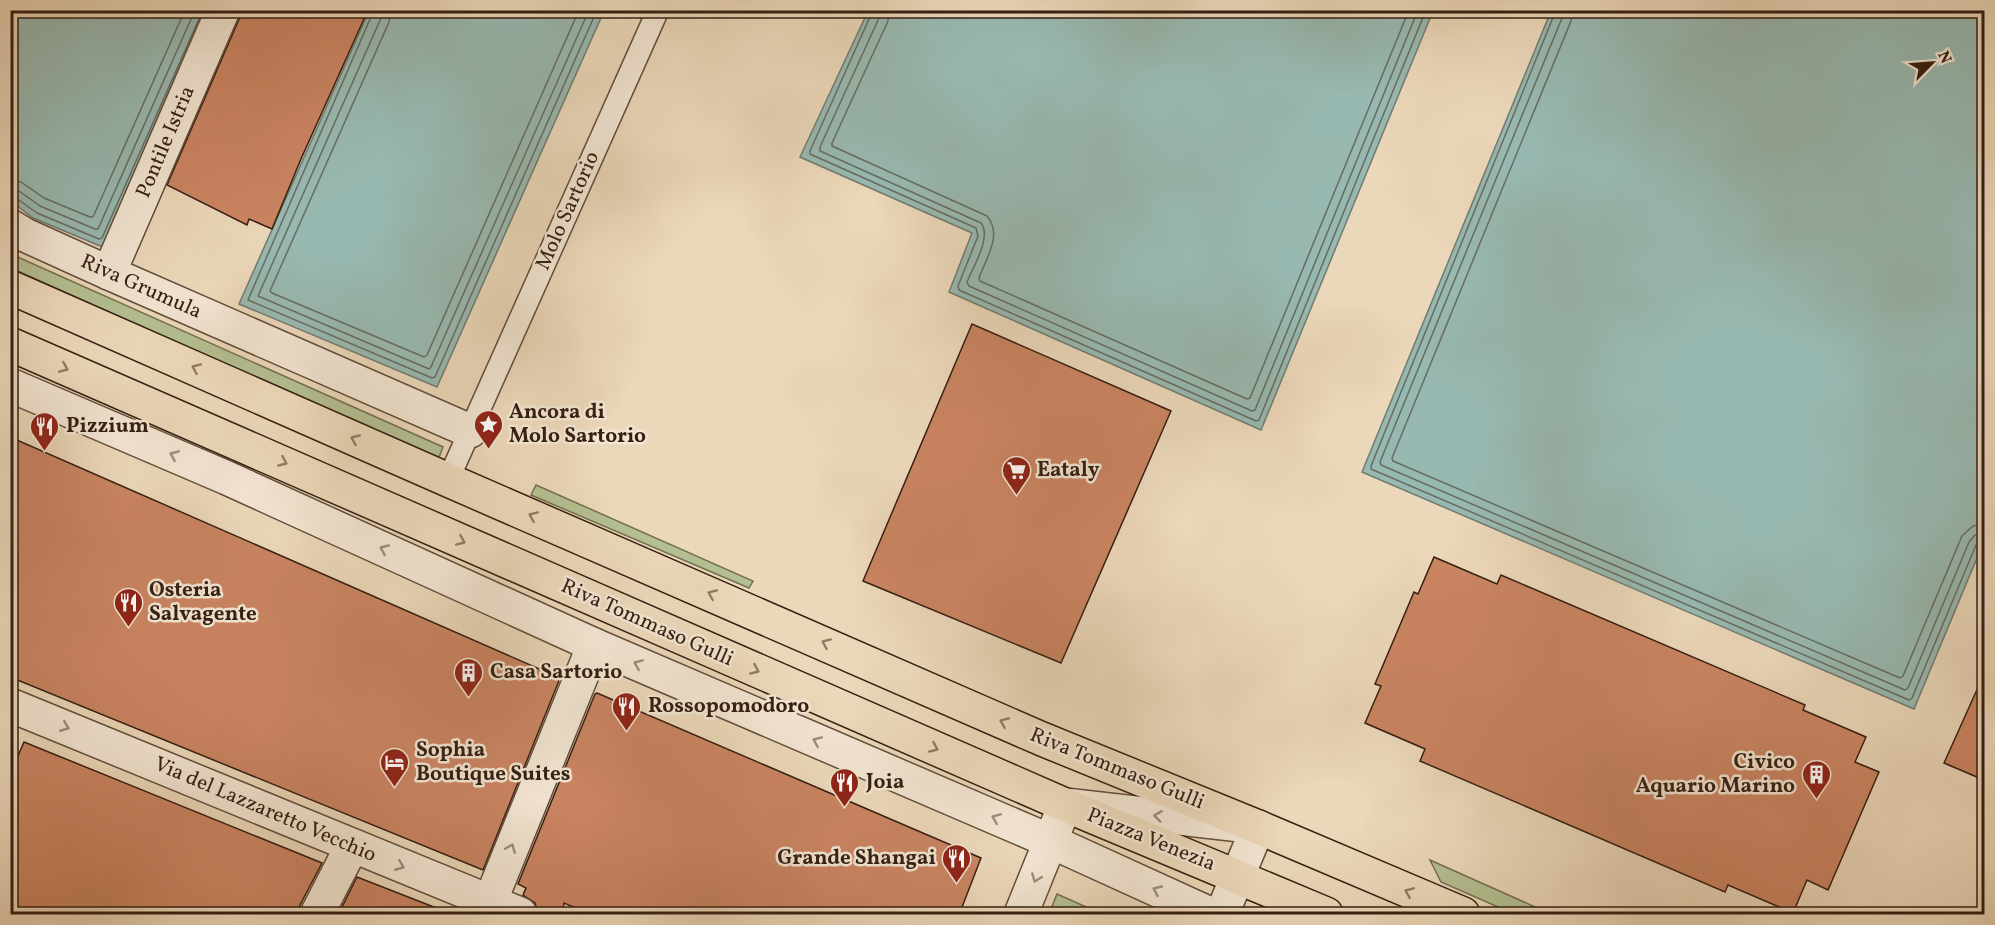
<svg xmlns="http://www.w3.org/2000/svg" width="1995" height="925" viewBox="0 0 1995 925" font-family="Vollkorn,serif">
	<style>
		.green { fill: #b4bf91; stroke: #746f52; stroke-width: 1.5 }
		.water { fill: #98b9b1; stroke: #707b71; stroke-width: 1.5 }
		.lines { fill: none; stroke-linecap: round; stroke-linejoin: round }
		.shore { stroke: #666c62; stroke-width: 1.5 }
		.building { fill: #ca8462; stroke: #341f12; stroke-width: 1.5 }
		.lane-casing { stroke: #624d3c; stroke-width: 24 }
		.street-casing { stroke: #624d3c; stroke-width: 36 }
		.primary-casing { stroke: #341f12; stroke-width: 36 }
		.lane { stroke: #f2e5d2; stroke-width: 21 }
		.street { stroke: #f2e5d2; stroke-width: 33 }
		.primary { stroke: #ebd7b9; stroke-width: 33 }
		.oneway { stroke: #907b66 }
		.oneway2 { stroke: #9c8c7c }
		.labels { text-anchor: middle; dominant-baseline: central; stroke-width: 5; stroke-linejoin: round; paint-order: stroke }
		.street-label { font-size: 21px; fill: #341f12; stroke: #f2e5d2 }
		.poi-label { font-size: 21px; font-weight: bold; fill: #341f12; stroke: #f2e5d2; text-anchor: start }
	</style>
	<rect width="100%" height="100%" fill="#ebd7b9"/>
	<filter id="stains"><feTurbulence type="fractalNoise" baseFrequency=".00333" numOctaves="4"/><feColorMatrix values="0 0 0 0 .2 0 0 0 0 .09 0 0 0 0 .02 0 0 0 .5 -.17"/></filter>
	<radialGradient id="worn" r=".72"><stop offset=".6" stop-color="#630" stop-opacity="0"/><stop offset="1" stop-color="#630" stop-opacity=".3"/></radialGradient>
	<g class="green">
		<path d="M11 254 443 447 438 460 11 268Z"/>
		<path d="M536 485 753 581 749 588 531 495Z"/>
		<path d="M1430 860 1551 914H1514L1441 882Z"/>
		<path d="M1057 894 1102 914H1049Z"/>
	</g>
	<g class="water">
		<path d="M10 11H210L105 248 33 218 11 201Z"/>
		<path d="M369 11H604L437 387 239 304Z"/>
		<path d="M868 11H1433L1261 430 949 292 972 233 800 157Z"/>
		<path d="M1551 11H1984V541L1914 709 1362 472Z"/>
	</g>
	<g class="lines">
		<g class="shore">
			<path d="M374 10 248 300 432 378 435 377 597 10"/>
			<path d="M382 10 381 18 258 296 429 369 431 367 589 10"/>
			<path d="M391 10 389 22 270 291 272 293 424 357 427 355 579 10"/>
			<path d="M873 10 810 151V154L976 228 978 236 958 286 959 290 1256 421 1259 420 1426 10"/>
			<path d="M880 10 879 18 820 147V151L981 223C992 237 973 267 967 282L969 286 1252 411 1255 410 1418 10"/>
			<path d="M889 10 888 21 832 143V146L987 216C1003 235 986 258 979 278L980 281 1247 399 1250 398 1409 10"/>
			<path d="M1556 10 1371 466V469L1909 700 1912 698 1976 545 1980 541H1984"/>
			<path d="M1563 10 1562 18 1380 462 1381 465 1905 690 1908 688 1969 542 1975 535 1984 533"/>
			<path d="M1572 10 1571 21 1392 458 1393 461 1900 678 1903 676 1962 536 1973 526 1984 524"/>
			<path d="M10 180 21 182 44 198 90 217H93L185 10"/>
			<path d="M10 189 19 191 40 206 95 229H98L195 10"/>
			<path d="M10 197 16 198 37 213 99 239 102 238 203 10"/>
		</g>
	</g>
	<g class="building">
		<path d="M241 10H368L301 159 272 229 249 219 247 225 167 185 240 17Z"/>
		<path d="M972 324 1171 411 1061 663 863 581Z"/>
		<path d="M10 437 560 678 483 870 10 677Z"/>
		<path d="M1434 557 1497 584 1501 575 1805 705 1803 710 1866 737 1855 762 1879 772 1828 890 1807 880 1793 913 1728 885 1725 892 1420 761 1425 749 1365 723 1381 686 1375 684 1414 592 1418 594Z"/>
		<path d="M1984 674V780L1944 763Z"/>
		<path d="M597 693 981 858 959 915H592L564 903 562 915H538L535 903 523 895 526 888 518 884 595 694Z"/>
		<path d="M24 742 322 863 300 905 298 915H10V775Z"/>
		<path d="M357 877 449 913 448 915H338Z"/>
	</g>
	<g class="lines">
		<defs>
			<path id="lane" d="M448 480 658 10"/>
			<g id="street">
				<path d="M10 226 25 235 109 273 470 431"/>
				<path d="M109 273 223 10"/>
				<path d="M10 385 227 478 594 645 1050 841 1210 914"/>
				<path d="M10 705 520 914"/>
				<path d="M490 902 594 645"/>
				<path d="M317 914 352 846"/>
				<path d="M1021 914 1065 805 1258 827 1222 914"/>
			</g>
			<g id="primary">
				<path d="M10 287 448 480 1042 739 1258 827 1463 914"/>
				<path d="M10 344 1065 805 1326 914"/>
			</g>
		</defs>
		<use href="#lane" class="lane-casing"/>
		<use href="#street" class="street-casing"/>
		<use href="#primary" class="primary-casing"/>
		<use href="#lane" class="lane"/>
		<use href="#street" class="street"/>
		<use href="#primary" class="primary"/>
	</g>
	<defs><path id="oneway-chevron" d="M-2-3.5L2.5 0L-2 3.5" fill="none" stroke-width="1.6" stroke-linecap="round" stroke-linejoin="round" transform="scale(1.5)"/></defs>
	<g class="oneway">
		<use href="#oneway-chevron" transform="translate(64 368) rotate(23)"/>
		<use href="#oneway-chevron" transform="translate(196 368) rotate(-156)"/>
		<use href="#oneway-chevron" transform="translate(355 439) rotate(-156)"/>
		<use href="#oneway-chevron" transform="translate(283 462) rotate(24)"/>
		<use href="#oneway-chevron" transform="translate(533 516) rotate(-157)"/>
		<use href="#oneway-chevron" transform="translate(461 541) rotate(24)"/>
		<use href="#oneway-chevron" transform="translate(712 594) rotate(-157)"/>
		<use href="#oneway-chevron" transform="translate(826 643) rotate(-156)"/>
		<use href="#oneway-chevron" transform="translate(755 670) rotate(24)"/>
		<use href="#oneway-chevron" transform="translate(1004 722) rotate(-156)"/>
		<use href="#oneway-chevron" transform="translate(934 748) rotate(24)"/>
		<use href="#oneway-chevron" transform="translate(1409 892) rotate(-157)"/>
	</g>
	<g class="oneway2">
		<use href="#oneway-chevron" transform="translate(174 455) rotate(-157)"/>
		<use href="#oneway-chevron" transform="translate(384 549) rotate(-156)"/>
		<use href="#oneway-chevron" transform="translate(638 664) rotate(-157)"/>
		<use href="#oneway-chevron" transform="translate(65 727) rotate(22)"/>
		<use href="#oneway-chevron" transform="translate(817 741) rotate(-157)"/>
		<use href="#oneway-chevron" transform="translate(1158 816) rotate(-173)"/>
		<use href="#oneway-chevron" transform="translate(996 818) rotate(-157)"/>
		<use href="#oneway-chevron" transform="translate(511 848) rotate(-68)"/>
		<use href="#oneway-chevron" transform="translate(400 866) rotate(22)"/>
		<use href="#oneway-chevron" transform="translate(1036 878) rotate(111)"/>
		<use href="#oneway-chevron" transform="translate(1157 890) rotate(-155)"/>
	</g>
	<defs>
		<symbol id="sight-pin" viewBox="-11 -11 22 30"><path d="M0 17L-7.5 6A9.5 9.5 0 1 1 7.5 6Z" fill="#8f2418" stroke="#f2e5d2"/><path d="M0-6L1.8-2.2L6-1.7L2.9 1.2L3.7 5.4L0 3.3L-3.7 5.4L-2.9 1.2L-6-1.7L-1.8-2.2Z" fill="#fff"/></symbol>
		<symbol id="restaurant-pin" viewBox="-11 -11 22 30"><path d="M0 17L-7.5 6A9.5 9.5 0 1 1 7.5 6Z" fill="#8f2418" stroke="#f2e5d2"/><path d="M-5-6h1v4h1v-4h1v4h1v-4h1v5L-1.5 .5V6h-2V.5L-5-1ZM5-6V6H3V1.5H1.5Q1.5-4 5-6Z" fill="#fff"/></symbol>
		<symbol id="supermarket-pin" viewBox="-11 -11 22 30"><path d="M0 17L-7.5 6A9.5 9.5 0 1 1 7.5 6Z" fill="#8f2418" stroke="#f2e5d2"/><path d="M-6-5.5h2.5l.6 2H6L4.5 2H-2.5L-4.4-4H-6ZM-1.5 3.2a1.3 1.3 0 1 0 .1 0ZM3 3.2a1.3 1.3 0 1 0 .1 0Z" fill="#fff"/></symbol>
		<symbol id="building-pin" viewBox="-11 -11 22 30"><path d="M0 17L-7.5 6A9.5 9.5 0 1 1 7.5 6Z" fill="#8f2418" stroke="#f2e5d2"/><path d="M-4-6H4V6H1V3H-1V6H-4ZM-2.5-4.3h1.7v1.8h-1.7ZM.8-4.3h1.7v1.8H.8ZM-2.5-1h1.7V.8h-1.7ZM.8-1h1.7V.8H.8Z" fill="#fff"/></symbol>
		<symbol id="hotel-pin" viewBox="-11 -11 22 30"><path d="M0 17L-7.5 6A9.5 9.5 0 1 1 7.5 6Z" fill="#8f2418" stroke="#f2e5d2"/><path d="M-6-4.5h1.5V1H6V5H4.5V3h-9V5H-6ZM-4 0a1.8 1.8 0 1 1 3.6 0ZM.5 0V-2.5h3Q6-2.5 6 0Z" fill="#fff"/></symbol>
	</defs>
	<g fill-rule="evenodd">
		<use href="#sight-pin" x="472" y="408" width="33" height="45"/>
		<use href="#restaurant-pin" x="28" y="410" width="33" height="45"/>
		<use href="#supermarket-pin" x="1000" y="454" width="33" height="45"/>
		<use href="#restaurant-pin" x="112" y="586" width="33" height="45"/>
		<use href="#building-pin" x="452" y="656" width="33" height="45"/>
		<use href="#restaurant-pin" x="610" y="690" width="33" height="45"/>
		<use href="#hotel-pin" x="378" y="746" width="33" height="45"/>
		<use href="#building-pin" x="1800" y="758" width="33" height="45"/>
		<use href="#restaurant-pin" x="828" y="766" width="33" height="45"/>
		<use href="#restaurant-pin" x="940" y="842" width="33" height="45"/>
	</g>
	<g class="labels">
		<g class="street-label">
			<text transform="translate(166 142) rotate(-67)">Pontile Istria</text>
			<text transform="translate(568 211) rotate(-66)">Molo Sartorio</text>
			<text transform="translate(141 287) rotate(24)">Riva Grumula</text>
			<text transform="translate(647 623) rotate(24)">Riva Tommaso Gulli</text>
			<text transform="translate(1117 769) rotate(22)">Riva Tommaso Gulli</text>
			<text transform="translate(265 810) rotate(23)">Via del Lazzaretto Vecchio</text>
			<text transform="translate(1151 840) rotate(22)">Piazza Venezia</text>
		</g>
		<g class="poi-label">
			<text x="509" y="412">Ancora di<tspan x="509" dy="24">Molo Sartorio</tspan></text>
			<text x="66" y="426">Pizzium</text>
			<text x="1037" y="470">Eataly</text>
			<text x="149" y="590">Osteria<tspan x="149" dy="24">Salvagente</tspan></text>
			<text x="490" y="672">Casa Sartorio</text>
			<text x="648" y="706">Rossopomodoro</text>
			<text x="416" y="750">Sophia<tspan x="416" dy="24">Boutique Suites</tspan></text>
			<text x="1795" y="762" text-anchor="end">Civico<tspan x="1795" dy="24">Aquario Marino</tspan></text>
			<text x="866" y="782">Joia</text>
			<text x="936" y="858" text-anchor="end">Grande Shangai</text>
		</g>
	</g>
	<rect width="1995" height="925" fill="none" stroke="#ebd7b9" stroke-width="36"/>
	<rect x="12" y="12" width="1971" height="901" fill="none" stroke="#341f12" stroke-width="3"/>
	<rect x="18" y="18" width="1959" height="889" fill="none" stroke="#341f12" stroke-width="1.5"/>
	<g transform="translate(1932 63) rotate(65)" stroke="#f2e5d2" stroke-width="4.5" paint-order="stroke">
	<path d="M0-4.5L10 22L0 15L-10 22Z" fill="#341f12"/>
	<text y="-9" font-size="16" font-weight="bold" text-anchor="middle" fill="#341f12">N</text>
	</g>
	<rect width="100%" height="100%" filter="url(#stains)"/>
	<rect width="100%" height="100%" fill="url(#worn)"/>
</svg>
